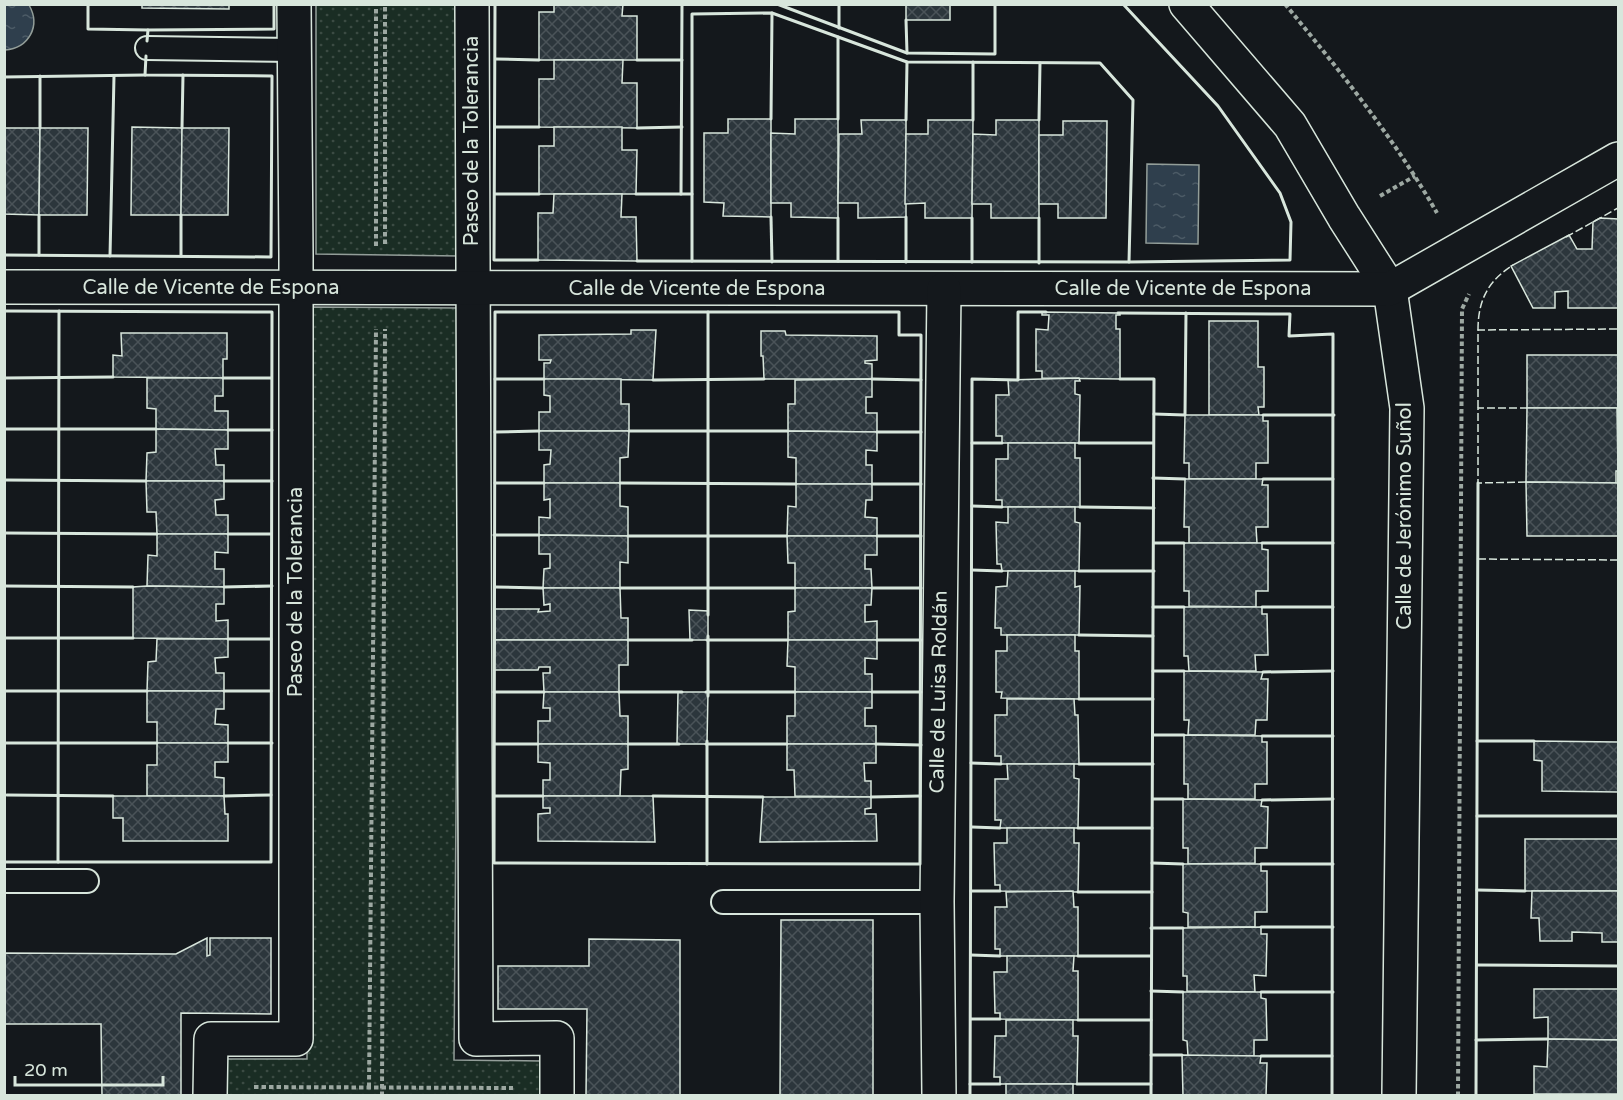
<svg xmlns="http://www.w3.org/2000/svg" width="1623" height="1100" viewBox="0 0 1623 1100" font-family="'Varela Round',sans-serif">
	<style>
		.grass { fill: url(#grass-dots); stroke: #939e99; stroke-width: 1.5 }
		.water { fill: url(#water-ripples); stroke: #939e99; stroke-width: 1.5 }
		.building { fill: url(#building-cross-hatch); stroke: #d8e6dc; stroke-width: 1.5 }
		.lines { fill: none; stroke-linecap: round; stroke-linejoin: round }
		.lane-casing { stroke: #d8e6dc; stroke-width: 26 }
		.street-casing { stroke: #d8e6dc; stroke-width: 36 }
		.path { stroke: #9da8a2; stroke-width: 4; stroke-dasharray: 4.5 3; stroke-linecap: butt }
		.lane { stroke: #14181c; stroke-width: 22 }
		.street { stroke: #14181c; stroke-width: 33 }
		.fence { stroke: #d8e6dc; stroke-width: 1.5; stroke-dasharray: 8 3; stroke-linecap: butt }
		.wall { stroke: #d8e6dc; stroke-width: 3 }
		.labels { text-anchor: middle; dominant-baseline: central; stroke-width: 4.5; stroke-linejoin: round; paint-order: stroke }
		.street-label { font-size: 20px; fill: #d8e6dc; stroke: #14181c }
	</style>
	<defs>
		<pattern id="grass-dots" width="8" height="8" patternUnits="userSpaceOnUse" patternTransform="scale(1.5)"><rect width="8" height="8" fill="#1a2d24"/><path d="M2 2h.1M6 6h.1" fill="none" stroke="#3b4b43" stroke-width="1.8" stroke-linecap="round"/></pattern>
		<pattern id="water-ripples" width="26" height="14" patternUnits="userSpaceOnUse" patternTransform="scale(1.5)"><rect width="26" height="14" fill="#2f3f4d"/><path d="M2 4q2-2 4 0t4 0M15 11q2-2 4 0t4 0" fill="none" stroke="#4c5b66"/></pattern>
		<pattern id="building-cross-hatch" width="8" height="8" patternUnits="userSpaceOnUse" patternTransform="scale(1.5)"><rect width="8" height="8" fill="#2c363c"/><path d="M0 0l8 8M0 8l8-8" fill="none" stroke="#4a5358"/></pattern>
	</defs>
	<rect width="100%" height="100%" fill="#14181c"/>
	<g class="grass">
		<path d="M316 5H458L459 256 316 254Z"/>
		<path d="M313 307 460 308 454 1060 541 1061 540 1095 226 1096 227 1059H307Z"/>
	</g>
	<g class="water">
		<path d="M5 4 29 5C41 26 29 48 5 50Z"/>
		<path d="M1147 164 1199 165 1198 244 1146 243Z"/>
	</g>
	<g class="building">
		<path d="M142 4H229V9L142 8Z"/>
		<path d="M554 4H623L622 16H637V60H539V12H554Z"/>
		<path d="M906 4H973L950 5V20H906Z"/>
		<path d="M554 60H623L622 83H637V128L539 127V79H554Z"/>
		<path d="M728 119H771V217L723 216 724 203 704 202V133H728Z"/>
		<path d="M795 119H838V218L791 217V203H771V133L795 134Z"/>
		<path d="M861 120H906V217L858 218V203H838L839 134H862Z"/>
		<path d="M928 120H973L972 218H925V203L905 204 906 134H928Z"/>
		<path d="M996 120H1039V218H991V204H972L973 134 996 135Z"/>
		<path d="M1063 121H1107L1106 218H1058V204H1039V135H1063Z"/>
		<path d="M132 127 182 128 181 215H131Z"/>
		<path d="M554 127H622V150H637L636 194H539V146H554Z"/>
		<path d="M4 128H40L39 215 4 214Z"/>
		<path d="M40 128H88L87 215H39Z"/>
		<path d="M182 128H229L228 215H181Z"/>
		<path d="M554 194H622L621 217H636L637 261 538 260V213H553Z"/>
		<path d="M1600 218 1618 219V308H1568V291L1555 292V308H1533L1511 266 1569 235 1577 249H1592L1593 222Z"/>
		<path d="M1042 312 1120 313V315H1116V329H1120V379L1042 378V371H1036V329L1048 330 1049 315H1042Z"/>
		<path d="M1209 321H1258V367H1264V407H1258L1259 415H1209Z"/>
		<path d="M631 330H656L653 380 544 379V363H550L551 360H539V335L631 334Z"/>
		<path d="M761 331H785L786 335 877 336V360L865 361V363L872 364V379H764L763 356H761Z"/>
		<path d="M121 333H227V359H223V378L113 377V355L122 356Z"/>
		<rect x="1527" y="355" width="91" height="53"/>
		<path d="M147 378H223V396H215V411H228V430L156 429V409L147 408Z"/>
		<path d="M1079 378 1080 381H1075V394L1080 395 1079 443H1002V436H996V395H1009L1008 380Z"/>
		<path d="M544 379H621V404H629V431H539V412H550V396L544 395Z"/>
		<path d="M872 379V397H866V413H877V432L788 431V404H795V380Z"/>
		<path d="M1527 408H1617L1618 471H1616V483L1526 482Z"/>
		<path d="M1185 415H1263V421H1268V463H1256V479H1189V463H1184Z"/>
		<path d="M156 429 228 430V449H215L216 465H224V481H146L147 453 156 452Z"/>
		<path d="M539 431H629L628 457 620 458V483H544V465L550 464 551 450H539Z"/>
		<path d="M788 431 877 432V451L866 450V465H872V484H796V458L788 457Z"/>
		<path d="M1008 443H1075V458H1080V507H1002V500H996V459H1008Z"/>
		<path d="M1185 479H1263L1262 485H1268V527H1256L1257 543H1189V527H1184Z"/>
		<path d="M146 481H224V499L215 500 216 515H228V534H157L156 512H147Z"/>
		<path d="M1526 482 1618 483V536H1527Z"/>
		<path d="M544 483H620V506L628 507V536L539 535V517L550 518V499L544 500Z"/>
		<path d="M796 484H872V500H866L865 517 877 518V536H787L788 506 796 507Z"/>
		<path d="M1008 507H1075V522L1080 523 1079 571H1002L1001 564H997L996 522 1008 523Z"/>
		<path d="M157 534H228V553L215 552V569H224V587L147 586 148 555 157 556Z"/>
		<path d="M539 535 628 536V563L620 562V588H543L544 569 550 568V554H539Z"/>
		<path d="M787 536H877V555H865V569H871L872 588H795V563H788Z"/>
		<path d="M1184 543H1262V549L1268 550V591H1256V607L1189 606V591H1184Z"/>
		<path d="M1008 571H1075V587L1080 586 1079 635H1001V628H995L996 587 1007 586Z"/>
		<path d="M147 586 224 587V604H216V621L228 620V639L133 638V587Z"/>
		<path d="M543 588H620L621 618H628V640H495V609H539L538 612 550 611V604L544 605Z"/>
		<path d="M795 588H872L871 605H865V622L877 621V640H788V612L795 611Z"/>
		<path d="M1184 607H1262V614H1267L1268 655H1255L1256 671H1189L1188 656H1184Z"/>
		<path d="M689 610 708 611V640H690Z"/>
		<path d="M1007 635H1075V651H1079V699L1001 698 1002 692H996V651H1007Z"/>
		<path d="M157 639H228V657L215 658 216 673H224V691H147L148 662 156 661Z"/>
		<path d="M495 640H628V665H619V692H544L543 673H550V667H539L538 670H494Z"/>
		<path d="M788 640H877V659L865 658V674H872V692H795V667L787 666Z"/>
		<path d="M1184 671 1263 672 1261 679H1268L1267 720H1256L1255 735H1188L1189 720H1184Z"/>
		<path d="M147 691H224V709H216L215 724 228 725V743H157V722H147Z"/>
		<path d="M544 692H619L620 716H628V744H538V721H550V708H543Z"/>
		<path d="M678 692H708L707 744H677Z"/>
		<path d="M795 692H872V708H865V726H876V744H787V716H795Z"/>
		<path d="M1007 699H1074L1075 715H1078L1079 764H1001V756H995V715H1007Z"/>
		<path d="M1184 735 1262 736V742H1267V784H1255V799H1188V784H1184Z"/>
		<path d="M1534 741 1618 742V792L1542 791V761L1534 760Z"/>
		<path d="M157 743H228V762H215V777L224 778V796H147V765H157Z"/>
		<path d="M538 744H628V769L621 770 620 796H543V780H550V763L538 762Z"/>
		<path d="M787 744H876V763H864L865 781H871V797L795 796 794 770H787Z"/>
		<path d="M1007 764H1074V778L1079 779 1078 828H1000L1001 820H995V779H1008Z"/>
		<path d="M113 796H224L225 814H228V841H123V818H113Z"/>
		<path d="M543 796H653L655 842 538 841V814L550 813V808H543Z"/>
		<path d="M763 797H871V808L865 809V814H876L877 841 760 842Z"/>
		<path d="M1183 799 1262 800 1261 806 1268 807 1267 848H1255V863L1188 864V848H1183Z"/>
		<path d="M1007 828H1074V843H1079L1078 892 1000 891V885H995L994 843H1007Z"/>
		<rect x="1525" y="839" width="93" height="52"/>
		<path d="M1183 864H1261V871H1267V912H1255V927H1188V913L1183 912Z"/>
		<path d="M1073 891 1074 907H1078V956H1000V949H995V907H1007L1006 892Z"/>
		<path d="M1532 891H1618V942H1602V933L1572 932V941H1540L1539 918H1531Z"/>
		<path d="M781 920H873V1096H780Z"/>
		<path d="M1261 927V934H1267L1266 976 1254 975 1255 992 1187 991V976H1183V928Z"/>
		<path d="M207 938V956L210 955V938H271V1014L181 1013V1096H102L101 1024H4V953L176 954Z"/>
		<path d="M589 939 680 940V1096H586L587 1009H498V966H589Z"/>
		<path d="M1007 956H1074L1073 971H1078V1020L1000 1019V1013H995L994 972H1007Z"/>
		<path d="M1534 989H1618V1040L1548 1039V1017L1534 1018Z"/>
		<path d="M1183 992H1261V998L1266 999 1267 1040H1254V1056H1188L1187 1041 1183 1040Z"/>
		<path d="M1006 1020H1073V1036H1078L1077 1084H1000V1077H994L995 1036H1006Z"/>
		<path d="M1548 1039 1618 1040V1094H1534V1066L1547 1067Z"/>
		<path d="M1182 1055 1261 1056 1260 1063H1267L1266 1096H1183Z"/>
		<rect x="1006" y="1084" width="67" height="12"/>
	</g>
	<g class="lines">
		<defs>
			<g id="lane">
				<path d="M147 48 294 50"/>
				<path d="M4 881H87"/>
				<path d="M723 902H937"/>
			</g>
			<g id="street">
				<path d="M472 4 476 1039 557 1038V1096"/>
				<path d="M1186 4 1290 125 1344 217 1390 289 1407 408 1399 1096"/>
				<path d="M4 287 1390 289 1618 159"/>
				<path d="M210 1096 211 1039H296V255L294 4"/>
				<path d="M939 1096 937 902 944 289"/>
			</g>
		</defs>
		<use href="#lane" class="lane-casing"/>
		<use href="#street" class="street-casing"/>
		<g class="path">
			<path d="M1285 4C1340 71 1394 138 1437 213"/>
			<path d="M1380 196 1415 176"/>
			<path d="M385 244V4"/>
			<path d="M376 246V4"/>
			<path d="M254 1087 513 1088"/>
			<path d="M369 1087 376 329"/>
			<path d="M382 1096 385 329"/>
			<path d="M1458 1096 1462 309 1469 294"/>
		</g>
		<use href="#lane" class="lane"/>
		<use href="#street" class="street"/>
		<g class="fence">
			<path d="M1566 237 1618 208"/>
			<path d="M1478 330C1478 300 1488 281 1513 265"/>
			<path d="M1478 408V330L1618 329"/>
			<path d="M1526 482 1478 483V408H1527"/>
			<path d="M1478 559 1618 560"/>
		</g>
		<g class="wall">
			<path d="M88 4V29L148 30"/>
			<path d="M495 4 494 260H538"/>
			<path d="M682 4 681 194H692"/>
			<path d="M777 4 907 53 995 54V4"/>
			<path d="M906 20 907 53"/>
			<path d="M839 28V4"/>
			<path d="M147 41 148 30 274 29V4"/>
			<path d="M496 59 539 60"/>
			<path d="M637 60H682"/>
			<path d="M4 77 145 75"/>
			<path d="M771 119 772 13"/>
			<path d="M838 119V37"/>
			<path d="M906 120 907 62"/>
			<path d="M973 120V62"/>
			<path d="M1039 120 1040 63"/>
			<path d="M495 127H539"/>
			<path d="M40 128V76"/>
			<path d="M182 128 183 75"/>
			<path d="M637 128 682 127"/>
			<path d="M495 194H539"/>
			<path d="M636 194H681"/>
			<path d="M771 217 772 262"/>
			<path d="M838 218V261"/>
			<path d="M972 218V262"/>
			<path d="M1039 218V263"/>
			<path d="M4 255 271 257 272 76 145 75 146 56"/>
			<path d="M39 255V215"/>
			<path d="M110 256 114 76"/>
			<path d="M181 256V215"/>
			<path d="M637 261 1129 262 1290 260 1291 222 1280 193 1218 106 1123 4"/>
			<path d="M692 261V14L772 13 907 62 1100 63 1133 100 1129 262"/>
			<path d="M906 262V217"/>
			<path d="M4 311 272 312 271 862H4"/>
			<path d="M495 312H899V335H921L920 864 494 863Z"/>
			<path d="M1118 313 1290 314 1289 336 1333 334 1332 1096"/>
			<path d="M5 378 113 377"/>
			<path d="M223 378H271"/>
			<path d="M495 379H544"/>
			<path d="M872 379 921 380"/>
			<path d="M1120 379H1154L1151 1096"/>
			<path d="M653 380 764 379"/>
			<path d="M1154 414 1185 415 1186 313"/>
			<path d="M1263 415H1334"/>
			<path d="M4 429H156"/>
			<path d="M228 430H272"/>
			<path d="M629 431H788"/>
			<path d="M495 432 539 431"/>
			<path d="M877 432H921"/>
			<path d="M972 443H1002"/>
			<path d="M1079 443H1153"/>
			<path d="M1153 478 1185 479"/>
			<path d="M1263 479H1333"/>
			<path d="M4 480 146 481"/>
			<path d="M224 481H272"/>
			<path d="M495 483H544"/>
			<path d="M620 483 796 484"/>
			<path d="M872 484H921"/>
			<path d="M972 506 1002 507"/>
			<path d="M1080 507 1154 508"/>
			<path d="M4 533 157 534"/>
			<path d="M228 534H271"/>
			<path d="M494 535H539"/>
			<path d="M628 536H787"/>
			<path d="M877 536H921"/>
			<path d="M1154 543H1184"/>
			<path d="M1262 543H1333"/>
			<path d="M972 570 1002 571"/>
			<path d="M1079 571H1154"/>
			<path d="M4 586 133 587"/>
			<path d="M224 587 272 586"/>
			<path d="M495 587 543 588"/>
			<path d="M620 588H795"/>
			<path d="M872 588H921"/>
			<path d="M1153 607H1184"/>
			<path d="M1262 607H1333"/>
			<path d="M708 615V312"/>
			<path d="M1079 635 1153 636"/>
			<path d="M708 636V696"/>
			<path d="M4 638H133"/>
			<path d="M228 639H271"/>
			<path d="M628 640H692"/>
			<path d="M707 640H788"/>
			<path d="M877 640H921"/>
			<path d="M1153 671H1184"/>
			<path d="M1263 672 1333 671"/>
			<path d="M4 691H147"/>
			<path d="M224 691H271"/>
			<path d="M494 692H544"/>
			<path d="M619 692H682"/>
			<path d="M706 692H795"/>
			<path d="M872 692H921"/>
			<path d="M1079 699H1153"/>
			<path d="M1153 735H1184"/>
			<path d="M1262 736H1333"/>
			<path d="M707 741V864"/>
			<path d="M1477 741H1534"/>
			<path d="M4 743H157"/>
			<path d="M228 743H272"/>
			<path d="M495 744H538"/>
			<path d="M628 744H679"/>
			<path d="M706 744H787"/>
			<path d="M876 744 921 745"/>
			<path d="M971 763 1001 764"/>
			<path d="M1079 764H1153"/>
			<path d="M7 795 113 796"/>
			<path d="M224 796 271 795"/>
			<path d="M494 796H543"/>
			<path d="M653 796 763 797"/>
			<path d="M871 797 920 796"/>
			<path d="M1153 799H1183"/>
			<path d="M1262 800 1333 799"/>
			<path d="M1477 816H1618"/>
			<path d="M972 827 1000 828"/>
			<path d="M1078 828H1152"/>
			<path d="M58 862 59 311"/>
			<path d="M1152 863 1183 864"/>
			<path d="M1261 864H1333"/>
			<path d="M1477 890 1525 891"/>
			<path d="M971 891H1000"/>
			<path d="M1078 892H1152"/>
			<path d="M1261 927H1333"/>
			<path d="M1151 928H1183"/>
			<path d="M971 955 1000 956"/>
			<path d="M1078 956H1151"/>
			<path d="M1477 965 1618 966"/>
			<path d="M1151 991 1183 992"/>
			<path d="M1261 992H1333"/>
			<path d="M971 1019H1000"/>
			<path d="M1078 1020H1151"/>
			<path d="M1476 1040 1548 1039"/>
			<path d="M1151 1055H1182"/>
			<path d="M1261 1056H1332"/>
			<path d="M970 1084H1000"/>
			<path d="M1077 1084H1151"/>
			<path d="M970 1096 972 379 1018 380V312H1046"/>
			<path d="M1476 1096 1478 483"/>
		</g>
	</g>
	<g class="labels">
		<g class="street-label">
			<text transform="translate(472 141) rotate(-90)">Paseo de la Tolerancia</text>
			<text x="211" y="288">Calle de Vicente de Espona</text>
			<text x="697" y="289">Calle de Vicente de Espona</text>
			<text x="1183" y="289">Calle de Vicente de Espona</text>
			<text transform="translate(1405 516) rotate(-90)">Calle de Jerónimo Suñol</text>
			<text transform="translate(296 592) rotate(-90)">Paseo de la Tolerancia</text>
			<text transform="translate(939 692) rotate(-89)">Calle de Luisa Roldán</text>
		</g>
	</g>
	<rect width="1623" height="1100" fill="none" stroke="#d8e6dc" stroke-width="12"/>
	<path d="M15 1076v9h148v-9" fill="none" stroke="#d8e6dc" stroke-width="3"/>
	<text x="24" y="1076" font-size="18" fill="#d8e6dc" stroke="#14181c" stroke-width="4.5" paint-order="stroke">20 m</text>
</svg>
